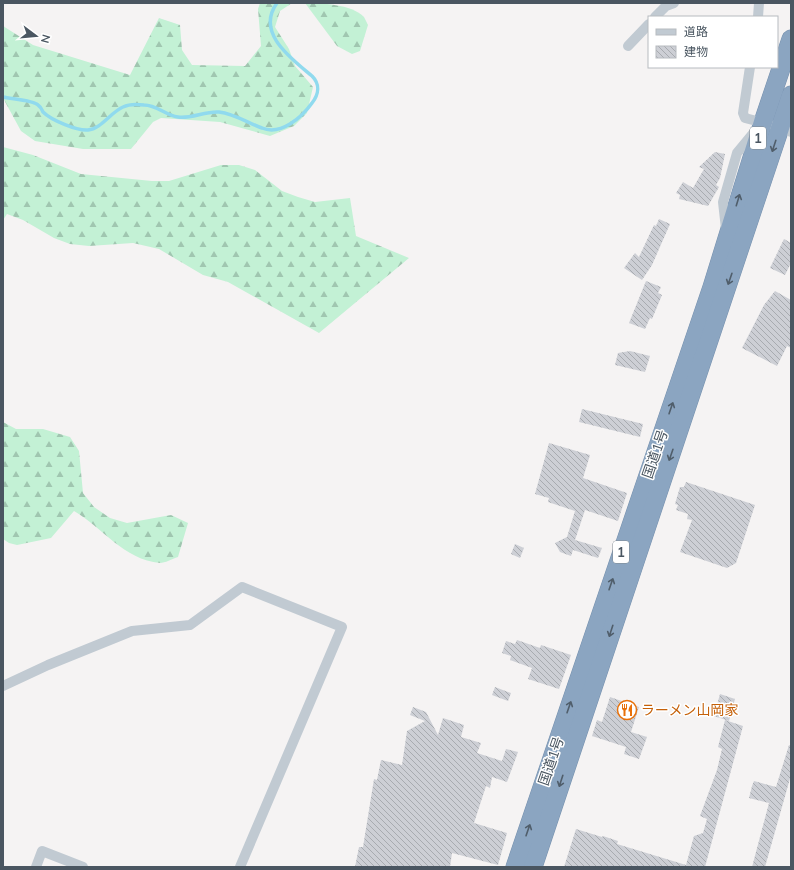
<svg xmlns="http://www.w3.org/2000/svg" width="794" height="870" viewBox="0 0 794 870" font-family="Mulish,'Noto Sans JP',sans-serif">
	<style>
		.forest { fill: url(#forest-firs) }
		.lines { fill: none; stroke-linecap: round; stroke-linejoin: round }
		.stream { stroke: #90daee; stroke-width: 3.5 }
		.building { fill: url(#building-back-hatch) }
		.highway-casing { stroke: #7690ad; stroke-width: 19 }
		.street { stroke: #c1cad2; stroke-width: 10 }
		.highway { stroke: #8ba5c1; stroke-width: 18 }
		.oneway { stroke: #505e6b }
		.labels { text-anchor: middle; dominant-baseline: central; stroke-width: 3; stroke-linejoin: round; paint-order: stroke }
		.shield { fill: #fff; stroke: #808990; stroke-width: 1 }
		.shield-label { font-size: 13px; font-weight: bold; fill: #4a5661 }
		.street-label { font-size: 14px; fill: #4a5661; stroke: #fff }
		.food-label { font-size: 14px; fill: #c56008; stroke: #fff; text-anchor: start }
	</style>
	<defs>
		<pattern id="forest-firs" width="22" height="20" patternUnits="userSpaceOnUse"><rect width="22" height="20" fill="#c3f1d5"/><path d="M5 1l3.5 6h-7zM16 11l3.5 6h-7z" fill="#a0c6b0"/></pattern>
		<pattern id="building-back-hatch" width="6" height="6" patternUnits="userSpaceOnUse"><rect width="6" height="6" fill="#cdcfd5"/><path d="M-1 5l2 2M0 0l6 6M5-1l2 2" fill="none" stroke="#a8abb0"/></pattern>
	</defs>
	<rect width="100%" height="100%" fill="#f5f3f3"/>
	<g class="forest">
		<path d="M260 3H292L280 11 275 27 289 49 295 66 313 87 307 113 294 126 270 136 220 122 161 118 153 122 131 149H83L35 141 21 131 3 98V26L33 45 130 75 159 18 180 25 182 50 192 65 245 66 261 46 258 9Z"/>
		<path d="M305 3C320 3 352 4 364 17 365 19 367 23 368 25L360 51 352 54 337 46Z"/>
		<path d="M3 147 33 155 81 174 152 181H169L221 165H239L255 170 282 191 298 197 315 202 350 198 356 236 409 258 319 333 228 282 203 275 159 249 133 243 89 246 70 244 54 238 23 220 7 214 3 220Z"/>
		<path d="M3 422 16 429H43L70 437 79 451 83 493 94 507 110 518 127 523 171 515 188 523 178 557C172 559 165 563 160 563 124 560 102 527 74 511L51 538 17 545 9 543 3 539Z"/>
	</g>
	<g class="lines">
		<path class="stream" d="M3 97C11 99 33 100 38 105 41 107 42 110 43 112 51 120 77 131 88 130 101 129 111 112 123 107 129 104 137 104 144 105 157 105 165 115 178 117 191 119 205 111 219 112 235 114 248 123 262 128 281 136 302 117 312 103 319 94 320 84 312 76 292 59 255 33 277 3"/>
	</g>
	<g class="building">
		<path d="M715 152 725 154 720 178 716 185 719 187 708 206 679 199 680 195 676 193 683 182 693 188 704 169 699 167Z"/>
		<path d="M659 219 670 224 652 265 642 280 624 268 635 253 639 257 654 225 656 226Z"/>
		<path d="M784 239 791 243V263L785 275 770 268Z"/>
		<path d="M646 281 661 287 658 293 662 295 652 319 650 318 645 329 629 323Z"/>
		<path d="M775 291 791 300V348L787 346 777 366 742 348 764 305Z"/>
		<path d="M630 351 650 356 645 372 615 365 618 353Z"/>
		<path d="M582 409 643 424 640 437 579 422Z"/>
		<path d="M549 443 590 455 583 478 627 493 618 521 585 510 575 540 602 548 598 558 573 550 571 556 560 552 555 543 567 537 575 511 548 502 549 498 535 494Z"/>
		<path d="M686 482 755 505 736 563 727 568 680 552 692 520 687 519 688 514 676 510 678 505 675 504 680 487H684Z"/>
		<path d="M515 544 524 548 520 558 511 554Z"/>
		<path d="M517 640 540 648 541 645 571 655 559 689 528 679 532 668 510 660 511 656 502 653 506 641 515 644Z"/>
		<path d="M495 687 511 693 508 701 492 695Z"/>
		<path d="M720 694 735 699 729 721 714 716Z"/>
		<path d="M610 697 639 707 631 732 647 737 639 759 624 754 626 747 592 736 597 720 602 722Z"/>
		<path d="M413 707 426 712 438 735 443 718 464 725 461 737 481 743 477 753 502 761 506 749 518 752 507 782 492 777 490 788 486 786 474 823 507 833 498 865 452 853 450 867H355L359 847H363L374 779 377 780 381 760 402 765 407 731 425 721 410 715Z"/>
		<path d="M725 720 743 726 705 867H564L576 829 602 837 603 836 618 841 617 844 686 865 694 836 703 833 707 819 700 816 717 770 722 749 718 747Z"/>
		<path d="M789 745 791 746V775L765 867H752L769 803 749 798 752 786 754 781 776 787Z"/>
	</g>
	<g class="lines">
		<defs>
			<g id="highway">
				<path d="M515 867 712 287 763 122 791 39"/>
				<path d="M533 867 791 95"/>
			</g>
		</defs>
		<use href="#highway" class="highway-casing"/>
		<g class="street">
			<path d="M655 17 666 6 674 3"/>
			<path d="M758 17 759 3"/>
			<path d="M628 46 649 24"/>
			<path d="M750 67 743 113 745 118 780 127 791 132"/>
			<path d="M726 229 723 202 737 153 756 130"/>
			<path d="M3 686 48 665 132 631 190 625 242 587 342 627 240 867"/>
			<path d="M36 867 42 851 83 867"/>
		</g>
		<use href="#highway" class="highway"/>
	</g>
	<defs><path id="oneway-shaft" d="M-6 0H5M1.5-3L5.5 0L1.5 3" fill="none" stroke-width="1.6" stroke-linecap="round" stroke-linejoin="round"/></defs>
	<g class="oneway">
		<use href="#oneway-shaft" transform="translate(774 146) rotate(108)"/>
		<use href="#oneway-shaft" transform="translate(738 200) rotate(-73)"/>
		<use href="#oneway-shaft" transform="translate(730 279) rotate(109)"/>
		<use href="#oneway-shaft" transform="translate(671 408) rotate(-71)"/>
		<use href="#oneway-shaft" transform="translate(671 455) rotate(109)"/>
		<use href="#oneway-shaft" transform="translate(611 584) rotate(-71)"/>
		<use href="#oneway-shaft" transform="translate(611 631) rotate(108)"/>
		<use href="#oneway-shaft" transform="translate(569 707) rotate(-71)"/>
		<use href="#oneway-shaft" transform="translate(561 781) rotate(108)"/>
		<use href="#oneway-shaft" transform="translate(528 830) rotate(-71)"/>
	</g>
	<defs>
		<symbol id="restaurant-ring" viewBox="-11 -11 22 22"><circle r="9.5" fill="#fff" stroke="#e8710a" stroke-width="1.5"/><path d="M-5-6h1v4h1v-4h1v4h1v-4h1v5L-1.5 .5V6h-2V.5L-5-1ZM5-6V6H3V1.5H1.5Q1.5-4 5-6Z" fill="#e8710a"/></symbol>
	</defs>
	<g fill-rule="evenodd">
		<use href="#restaurant-ring" x="616" y="699" width="22" height="22"/>
	</g>
	<g class="labels">
		<g class="shield">
			<rect x="750" y="127" width="16" height="22" rx="3"/>
			<rect x="613" y="541" width="16" height="22" rx="3"/>
		</g>
		<g class="shield-label">
			<text x="758" y="138">1</text>
			<text x="621" y="552">1</text>
		</g>
		<g class="street-label">
			<text transform="translate(655 454) rotate(-71)">国道1号</text>
			<text transform="translate(551 761) rotate(-71)">国道1号</text>
		</g>
		<g class="food-label">
			<text x="641" y="710">ラーメン山岡家</text>
		</g>
	</g>
	<rect width="794" height="870" fill="none" stroke="#4a5661" stroke-width="8"/>
	<rect x="648" y="16" width="130" height="52" fill="#ffffff" stroke="#b7bbc0"/>
	<rect x="656" y="29" width="20" height="6" fill="#c1cad2" stroke="#b7bbc0"/>
	<text x="684" y="36" font-size="12" fill="#4a5661">道路</text>
	<rect x="656" y="46" width="20" height="12" fill="url(#building-back-hatch)" stroke="#b7bbc0"/>
	<text x="684" y="56" font-size="12" fill="#4a5661">建物</text>
	<g transform="translate(36 36) rotate(106)" stroke="#ffffff" stroke-width="3" paint-order="stroke">
	<path d="M0-3L7 15L0 10L-7 15Z" fill="#4a5661"/>
	<text y="-6" font-size="11" font-weight="bold" text-anchor="middle" fill="#4a5661">N</text>
	</g>
</svg>
